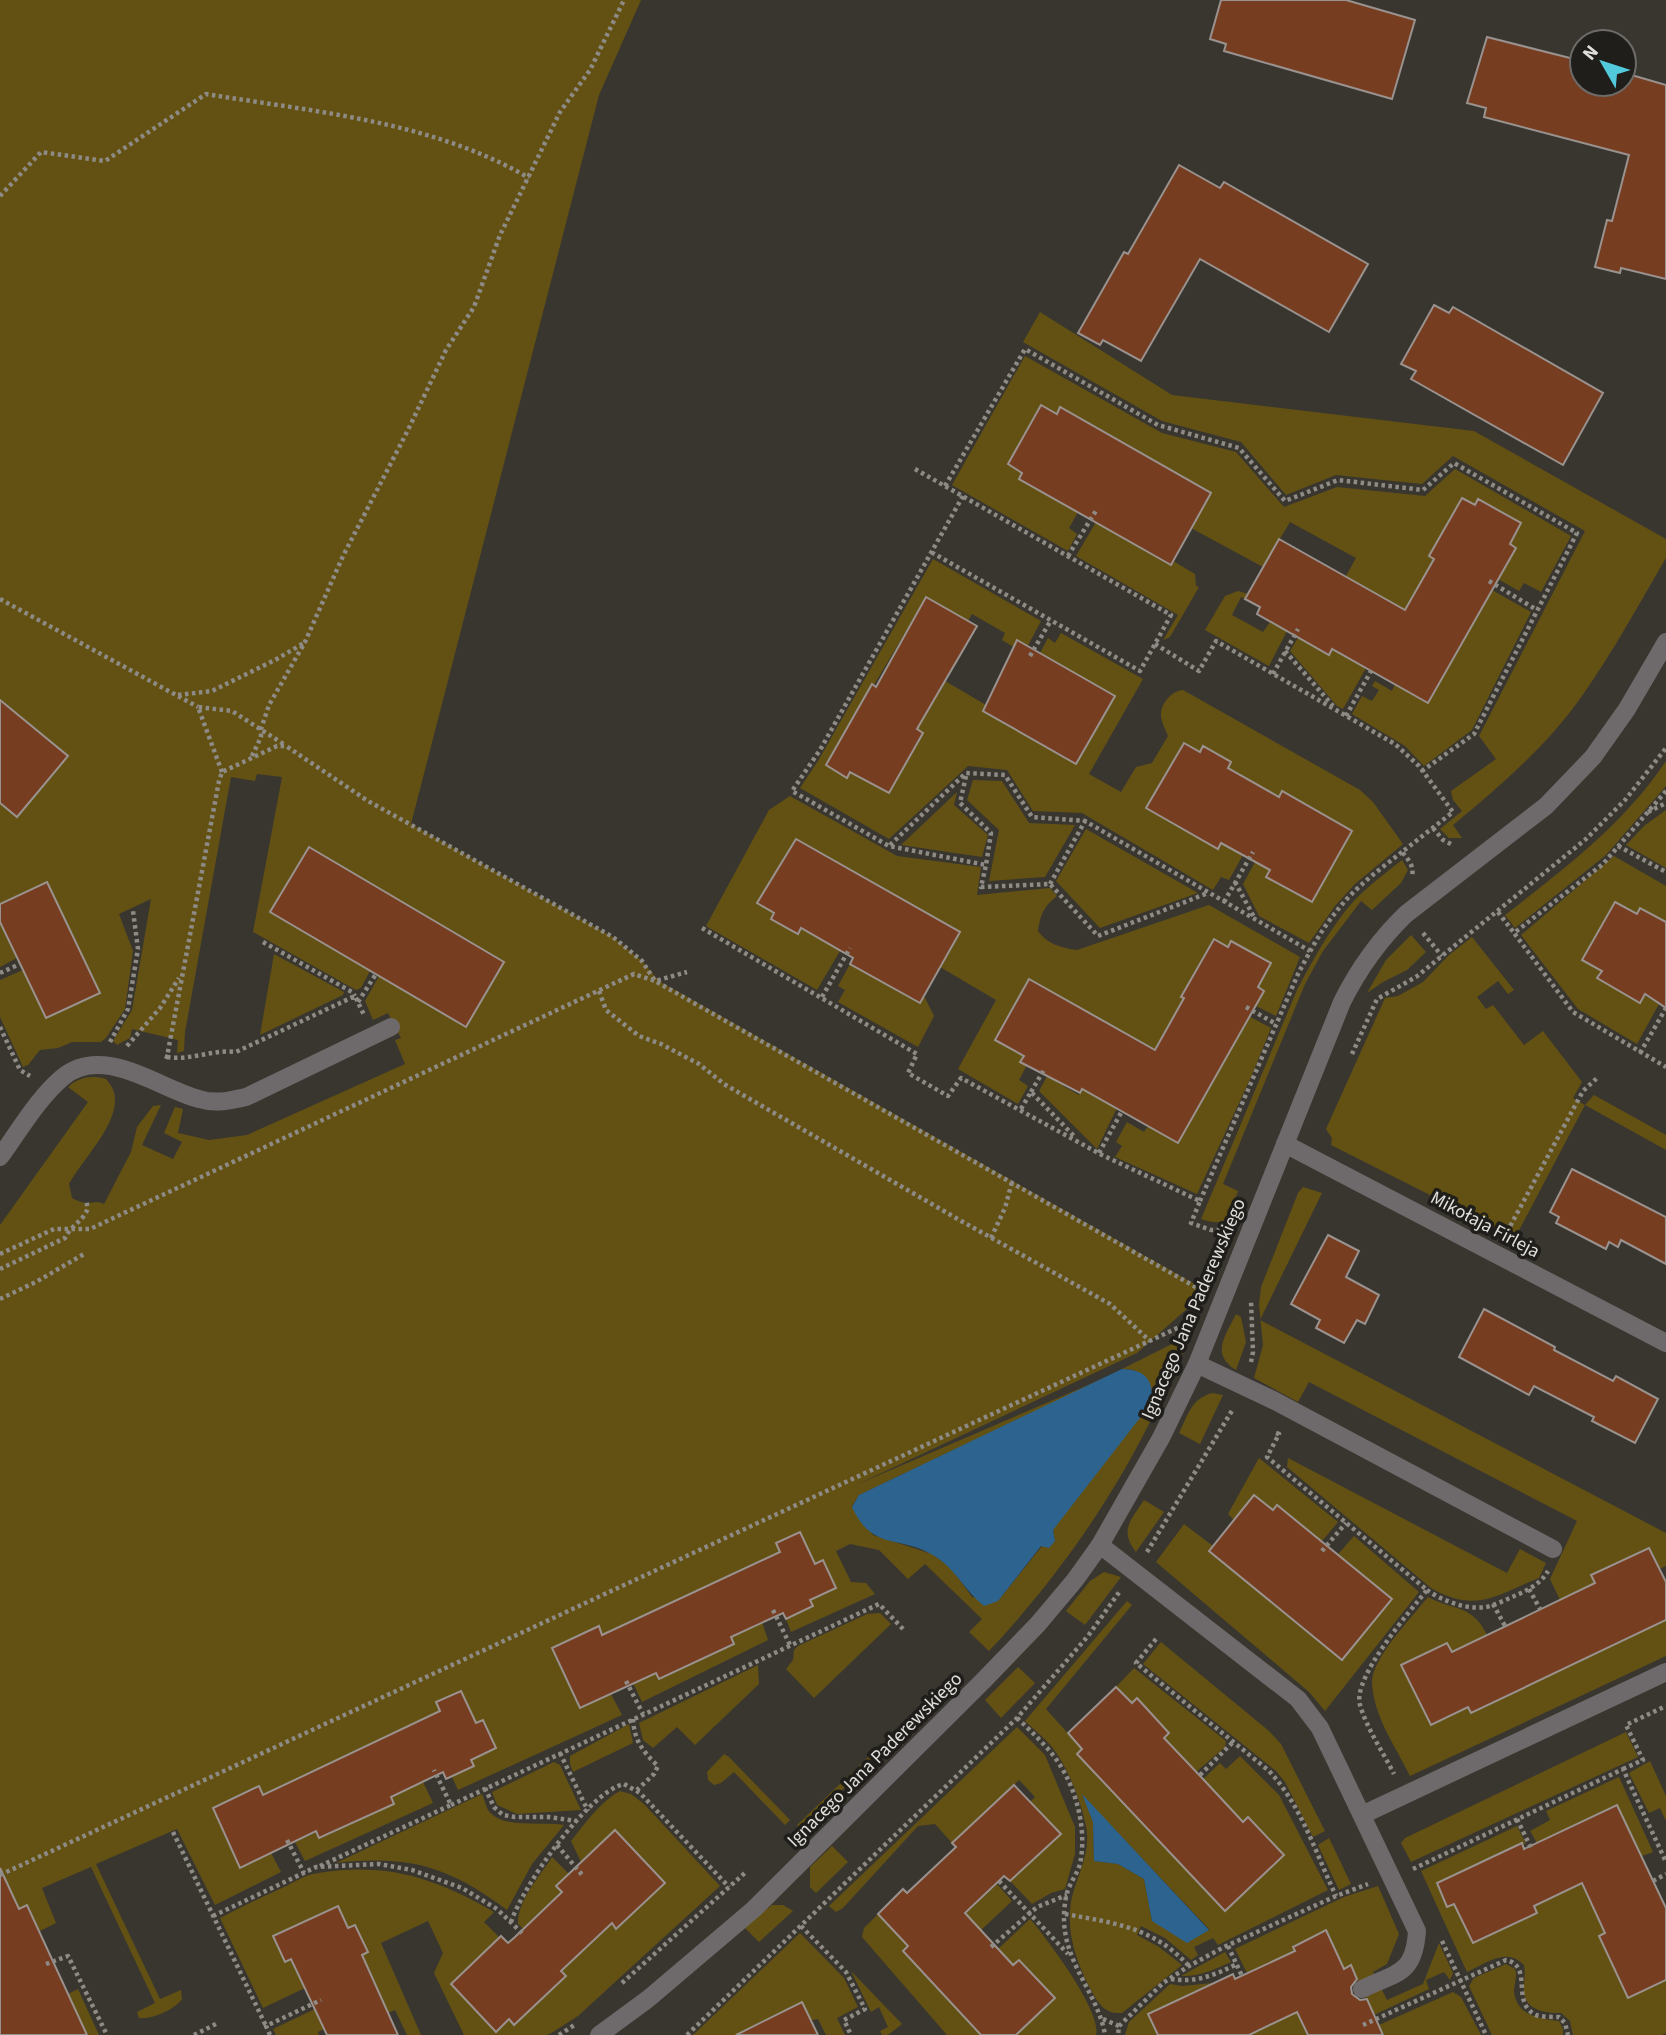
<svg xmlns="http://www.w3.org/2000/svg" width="1666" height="2035" viewBox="0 0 1666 2035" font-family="'Source Sans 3',sans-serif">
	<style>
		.green { fill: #635113; fill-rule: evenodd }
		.water { fill: #2d648f }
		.building { fill: #773d21; stroke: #9a928e; stroke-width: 2 }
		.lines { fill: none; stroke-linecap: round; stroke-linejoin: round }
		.path { stroke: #8e8b86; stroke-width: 4.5; stroke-dasharray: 3.5 3.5; stroke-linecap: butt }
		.service { stroke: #6e6a6b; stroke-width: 18 }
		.minor { stroke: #6e6a6b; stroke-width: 18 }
		.labels { text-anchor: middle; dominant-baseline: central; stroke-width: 7; stroke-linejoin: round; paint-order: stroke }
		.street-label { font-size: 19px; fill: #e1dfdb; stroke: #1f1e1b }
	</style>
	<rect width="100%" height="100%" fill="#393630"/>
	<g class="green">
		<path d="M0 0H641L599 95 411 824 613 937 642 961 659 981 1207 1291 1137 1353 856 1485 1109 1376 859 1495 852 1506 873 1535 932 1554 951 1568 972 1597 998 1601 1042 1546 1055 1541 1053 1530 1135 1370 1122 1369 1192 1334C1170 1380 1149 1428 1123 1472 1085 1537 1040 1597 989 1651L969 1632 982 1619 925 1564 908 1579 879 1550 850 1544 836 1551 851 1582 866 1583 875 1594 791 1632 786 1619 813 1607 810 1600 823 1560 815 1564 799 1532 776 1543 779 1552 602 1635 599 1627 552 1648 580 1708 611 1694 622 1715 458 1790 452 1777 474 1766 471 1760 496 1747 484 1720 476 1723 440 1711 263 1795 259 1786 213 1809 240 1868 271 1853 281 1872 215 1905 177 1829 96 1864 160 1999 181 1990 182 1999C175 2009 152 2020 139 2018L137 2012 155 2003 91 1867 42 1888 56 1923 40 1931 27 1905 19 1909 12 1894 0 1900V1225L88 1102 68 1087C79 1077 92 1075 106 1079 111 1085 115 1091 115 1099 116 1127 82 1160 69 1184L72 1198C90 1208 92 1199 104 1204L131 1152 137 1127 153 1106 161 1105 142 1145 173 1159 182 1142 164 1133 175 1107 183 1109 178 1133 209 1140 247 1135 405 1064 395 1040 401 1038 388 1013 373 1020 365 1001 379 976 466 1027 504 962 309 847 270 912 370 971 361 988 356 990 253 932 282 777 257 774 255 781 231 777 185 1032 184 1051 177 1053 178 1040 132 1029 130 1038 117 1045 113 1041 132 1010 151 899 119 914 133 951 125 1009 106 1038 101 1042H72L58 1048 40 1050 28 1065 23 1067 0 1017V980L23 970 46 1018 99 993 47 882 0 904V803L17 817 67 756 0 700Z"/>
		<path d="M1040 312 1172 395 1474 431 1666 539V558C1639 604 1613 652 1582 696 1546 747 1500 786 1453 825L1462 838H1449L1440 829 1462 811 1453 800 1451 791 1496 759 1479 736 1585 531 1453 456 1422 484 1336 475 1286 495 1241 442 1162 421 1023 342Z"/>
		<path d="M1025 356 1162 433 1236 452 1284 507 1337 487 1425 496 1455 469 1571 536 1541 592 1524 583 1519 591 1498 579 1516 548 1510 544 1521 523 1478 499 1429 556 1434 559 1401 617C1384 599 1367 582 1342 583L1356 558 1290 522 1263 567 1191 528 1211 493 1061 407 1057 414 1041 405 1023 472 1019 478 1078 512 1069 528 1077 534 1068 551 952 485Z"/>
		<path d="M1099 517 1195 574 1196 586 1199 587 1170 637 1163 640 1178 615 1076 556Z"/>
		<path d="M933 559 1041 621 1024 653 1002 640 1005 633 972 614 968 621 926 598 826 765 847 778 850 772 889 793 923 733 917 729 945 681 986 705 983 711 1009 726 1014 720 1027 736 1076 764 1115 696 1040 653 1048 638 1055 643 1061 633 1143 679 1089 774 1121 792 1136 767 1152 763 1168 736C1166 730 1160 720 1161 713 1162 702 1172 691 1183 690L1360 790 1373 802 1403 844 1355 884 1335 906 1309 943 1259 916 1243 884 1255 862 1270 870 1267 877 1312 902 1352 831 1283 792 1279 797 1228 768 1231 762 1204 747 1200 752 1183 743 1147 808 1218 848 1221 843 1243 855 1229 880 1221 877 1213 890 1082 813 1033 811 1007 770 968 766 889 839 800 788 818 761Z"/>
		<path d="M1492 590 1531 612 1472 730 1424 766 1405 746 1352 714 1362 696 1372 701 1379 690 1372 686 1375 681 1392 691 1395 684 1428 703Z"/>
		<path d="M1238 591 1248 594 1245 599 1241 597 1232 615 1263 632 1270 622 1287 631 1269 666 1205 630 1225 596Z"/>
		<path d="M1302 631 1311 645 1328 655 1332 649 1366 668 1343 709 1337 706 1290 651Z"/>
		<path d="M1666 761V786L1606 855 1515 928 1505 915C1564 869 1624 824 1666 761Z"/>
		<path d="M973 780 1002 781 1029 823 1075 825 1045 877 989 881 999 830 967 800Z"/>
		<path d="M957 792 954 805 988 835 982 857 901 845Z"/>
		<path d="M790 796 897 856 981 867 977 895 1050 888 1057 896C1044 906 1040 915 1038 931 1047 944 1062 948 1077 950L1209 905 1300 957 1276 1016 1256 1006 1264 991 1258 987 1271 963 1232 941 1228 947 1213 939 1181 996 1184 998 1151 1057 1029 980 995 1039 1024 1056 1021 1062 1027 1065 1019 1080 1028 1086 1018 1104 958 1069 996 1000 940 967 960 932 796 839 757 902 774 913 771 919 797 934 801 928 840 951 817 990 706 926 769 810Z"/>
		<path d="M1666 810V868L1626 845 1644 826Z"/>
		<path d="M1086 829 1198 893 1100 928 1056 881Z"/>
		<path d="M1614 856 1666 886V922L1640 908 1598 978 1639 1002 1644 995 1659 1004 1637 1044 1578 1009 1521 935Z"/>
		<path d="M1402 860 1408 870 1401 883 1372 910 1361 901 1323 951 1305 984 1223 1184 1238 1191C1229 1215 1231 1229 1201 1219L1297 990C1314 958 1337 915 1364 891 1376 880 1389 870 1402 860Z"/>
		<path d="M0 922 17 958 0 967Z"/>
		<path d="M1411 935 1426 952 1407 970 1383 982 1367 993 1386 960Z"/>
		<path d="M1472 937 1514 990 1508 994 1498 981 1477 997 1486 1009 1493 1005 1524 1045 1543 1031 1582 1082 1573 1098 1585 1105 1594 1095 1666 1135V1150L1585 1105 1515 1238 1331 1145 1332 1138 1326 1129 1385 998 1398 996 1423 982 1449 955Z"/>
		<path d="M274 954 344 992 343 995 260 1035Z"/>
		<path d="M850 964 919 1003 924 996 934 1016 918 1047 838 1002 845 990 838 986Z"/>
		<path d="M1243 1013 1271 1028 1251 1077 1197 1194 1115 1157 1122 1146 1116 1142 1127 1122 1144 1132 1148 1126 1178 1142 1241 1033Z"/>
		<path d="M1050 1071 1066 1080 1063 1086 1079 1095 1082 1089 1117 1108 1097 1149 1039 1091Z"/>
		<path d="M1303 1187 1322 1193 1260 1320 1666 1533V1566L1659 1569 1649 1548 1592 1575 1595 1583 1560 1600 1550 1579 1577 1521 1309 1382 1298 1402 1254 1378 1263 1345 1259 1305 1261 1287 1298 1193Z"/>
		<path d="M1236 1314 1241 1317 1246 1342 1236 1370C1210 1354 1226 1335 1236 1314Z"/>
		<path d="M1212 1393 1223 1395 1200 1444 1179 1433C1188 1415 1191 1399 1212 1393Z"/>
		<path d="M1259 1458 1338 1522 1317 1547 1313 1534 1278 1505 1273 1510 1254 1495 1234 1520 1228 1514Z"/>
		<path d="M1288 1458 1507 1573 1520 1549 1546 1563 1539 1578C1496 1595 1476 1614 1431 1588L1287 1467Z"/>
		<path d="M1144 1500 1164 1512 1136 1552C1119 1530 1131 1520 1144 1500Z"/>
		<path d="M1184 1524 1213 1546 1209 1551 1257 1591 1295 1612 1290 1618 1342 1660 1392 1599 1350 1564 1333 1560 1354 1536 1419 1592 1325 1711 1309 1692 1156 1562Z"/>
		<path d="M1104 1572 1121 1577 1085 1625 1066 1611 1090 1581Z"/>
		<path d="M1428 1597C1455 1611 1473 1605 1487 1635L1452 1652 1447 1643 1402 1665 1431 1725 1468 1707 1471 1713 1487 1706 1485 1699 1508 1696 1524 1688 1521 1681 1562 1661 1566 1668 1666 1620V1656L1410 1776C1396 1747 1373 1716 1372 1682 1372 1658 1413 1616 1428 1597Z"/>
		<path d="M1127 1601 1132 1605 1046 1709 1082 1749 1077 1754 1126 1795 1121 1801 1225 1911 1284 1855 1249 1817 1243 1822 1203 1779 1220 1763 1226 1769 1240 1756 1279 1795 1328 1890 1218 1945 1213 1938 1194 1947 1198 1955 1191 1960 1165 1938 1141 1926 1137 1935 1159 1947 1182 1965 1122 2013C1105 2014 1099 2005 1091 1990 1075 1960 1064 1927 1073 1893 1080 1870 1091 1850 1086 1826 1080 1799 1069 1769 1052 1747 1045 1738 1034 1730 1025 1721ZM1083 1796 1209 1929V1930L1152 1921 1144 1879 1118 1864 1094 1861 1093 1822Z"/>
		<path d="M880 1613 891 1624 814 1698 786 1669 793 1660 794 1650 798 1646 867 1614Z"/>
		<path d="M762 1622 768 1640 642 1702 633 1683 656 1673 660 1679 734 1644 731 1637Z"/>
		<path d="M1161 1642 1269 1731 1281 1744 1325 1831 1313 1837 1285 1782 1276 1771 1143 1664Z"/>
		<path d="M758 1665 759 1684 695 1745 677 1727 653 1748 643 1740 639 1723Z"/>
		<path d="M1018 1667 1035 1683 1001 1718 985 1700Z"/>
		<path d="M1134 1668 1226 1741 1225 1747 1196 1772 1164 1738 1169 1732 1137 1698 1132 1703 1116 1687Z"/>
		<path d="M946 1683 950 1688 801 1829 797 1825Z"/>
		<path d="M629 1724 633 1743 573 1772 570 1764V1756Z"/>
		<path d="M1017 1727 1045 1755 1075 1827V1854L1065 1889 1051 1893 1032 1904 1010 1881 1060 1834 1030 1802 1035 1797 1019 1780 952 1843 935 1824 918 1826 843 1908 836 1912 829 1906Z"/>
		<path d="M1626 1732 1638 1757 1411 1862 1401 1843 1405 1838Z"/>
		<path d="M724 1754 729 1757 790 1820 785 1825 734 1772 721 1783 714 1785 708 1780 707 1772Z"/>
		<path d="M1650 1761 1666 1796V1821L1660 1808 1649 1813 1629 1773Z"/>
		<path d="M554 1762 560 1765 581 1810 517 1814 497 1805 492 1792Z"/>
		<path d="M1619 1777 1653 1852 1642 1856 1626 1824 1614 1809 1618 1807 1617 1805 1537 1843 1530 1831 1550 1820 1546 1811Z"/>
		<path d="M423 1782 433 1803 305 1861 295 1842 317 1832 320 1838 336 1831 333 1824 378 1811 394 1804 391 1797Z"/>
		<path d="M620 1791 631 1794 644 1804 720 1886 578 2016 553 2032 547 2035H464L434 1973 443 1953 428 1921 381 1943 421 2035H407L395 2010 388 2013 362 1955 367 1952 355 1925 348 1928 338 1906 273 1936 284 1961 291 1959 305 1988 263 2008 220 1918C241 1907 262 1897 284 1887 293 1883 303 1876 313 1874 383 1861 434 1877 494 1912L484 1922 500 1938 496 2032 509 2019 514 2024 566 1976 561 1971 612 1923 617 1928 665 1883 615 1830 581 1862 571 1841C585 1823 600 1802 620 1791Z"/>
		<path d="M482 1794C484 1799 486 1806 488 1810 502 1830 543 1821 564 1825L532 1864 507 1910C448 1866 409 1855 336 1863Z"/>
		<path d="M1517 1826 1526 1844H1522L1437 1883 1447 1906 1454 1904 1473 1943 1536 1913 1534 1906 1586 1882 1605 1933 1599 1936 1628 1998 1666 1980V2033L1662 2035H1573L1570 2021 1561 2013C1547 2013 1527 2011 1524 1994 1523 1984 1526 1975 1524 1965 1506 1947 1487 1963 1467 1972L1421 1871Z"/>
		<path d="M1329 1838 1351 1884 1339 1890 1318 1845Z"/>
		<path d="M832 1846 848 1862 816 1893 810 1887V1867Z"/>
		<path d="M552 1857 569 1874 556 1886 562 1892 527 1925V1932L518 1924C517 1901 540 1876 552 1857Z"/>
		<path d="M997 1884 1012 1901 978 1933 963 1916Z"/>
		<path d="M1378 1886 1399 1934 1387 1964 1373 1972 1387 2000 1423 1984 1439 1943 1453 1973 1450 1980 1444 1972 1426 1980 1429 1989 1374 2015 1351 1966 1344 1969 1327 1931 1293 1946 1295 1951 1247 1973 1235 1949 1344 1897Z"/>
		<path d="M772 1905H783L793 1911 759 1942 744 1927Z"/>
		<path d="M878 1914 908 1946 903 1952 981 2035H947L862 1937 864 1928Z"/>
		<path d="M1030 1919C1046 1937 1103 2013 1096 2035H1016L1055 1998 1019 1960 1013 1965 998 1949Z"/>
		<path d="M800 1933 844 1978 858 2007 837 2018 845 2035H826L818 2019 736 2035H693Z"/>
		<path d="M1225 1952 1231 1962C1215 1969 1200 1977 1181 1976Z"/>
		<path d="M1506 1964 1515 1969C1518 1977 1514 1983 1514 1992 1517 2016 1540 2019 1559 2021L1563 2029V2035H1492L1469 1986 1474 1978Z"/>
		<path d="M851 1971 902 2024 888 2035H882L880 2031 888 2027 879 2007 871 2012Z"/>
		<path d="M1213 1983 1148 2014 1158 2035H1125L1129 2022 1170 1984 1182 1986Z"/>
		<path d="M78 1989 99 2035H87L68 1994Z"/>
		<path d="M1453 1992 1461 1997 1481 2035H1384L1379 2025Z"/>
		<path d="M315 2009 324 2029 318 2032 319 2035H276L273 2029Z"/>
		<path d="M1297 2012 1308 2035H1249Z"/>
	</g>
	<g class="water">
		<path d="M1122 1369C1145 1370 1152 1378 1153 1401L1053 1530 1055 1541 1049 1548 1041 1546 998 1601 984 1606C965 1591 955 1568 933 1555 899 1535 872 1551 852 1507L859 1495Z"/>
		<path d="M1082 1794 1209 1930 1187 1943 1152 1921 1144 1879 1118 1864 1094 1861 1093 1822Z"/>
	</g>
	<g class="building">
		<path d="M1221 0H1346L1415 20 1392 99 1224 51 1226 44 1210 39Z"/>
		<path d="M1487 37 1582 61V84H1624L1628 74 1666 85V279L1621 268 1620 273 1595 267 1607 220 1612 221 1629 155 1484 117 1486 108 1467 103Z"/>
		<path d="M1179 165 1220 188 1224 182 1368 264 1329 332 1200 259 1141 361 1103 340 1100 345 1078 333 1124 252 1128 254Z"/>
		<path d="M1434 305 1449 313 1453 307 1603 393 1563 465 1411 379 1416 371 1401 364Z"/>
		<path d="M1041 405 1057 414 1060 407 1211 493 1171 565 1019 479 1022 473 1008 464Z"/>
		<path d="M1462 498 1475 505 1478 499 1521 523 1510 544 1516 548 1428 703 1332 649 1329 655 1257 614 1260 607 1245 599 1279 539 1405 610 1434 559 1429 556Z"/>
		<path d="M926 597 977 626 917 729 923 733 889 793 850 772 847 778 826 765 872 684 876 687Z"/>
		<path d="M1017 640 1115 696 1076 764 983 711Z"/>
		<path d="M0 700 68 756 17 817 0 803Z"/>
		<path d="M1184 743 1200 752 1203 746 1231 762 1228 768 1279 797 1282 791 1352 831 1312 902 1266 877 1270 870 1221 843 1218 849 1146 808Z"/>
		<path d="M796 839 960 932 920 1003 850 964 853 958 801 928 798 934 771 919 774 913 757 903Z"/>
		<path d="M309 847 504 962 466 1027 270 912Z"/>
		<path d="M47 882 100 993 46 1018 0 922V904Z"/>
		<path d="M1615 902 1637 914 1640 908 1666 922V1008L1645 994 1640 1003 1597 978 1602 971 1582 960Z"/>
		<path d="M1214 939 1228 947 1231 941 1271 963 1258 987 1264 991 1178 1143 1082 1089 1080 1093 1020 1062 1024 1056 995 1040 1029 979 1155 1050 1184 998 1181 997Z"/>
		<path d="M1572 1169 1666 1217V1264L1621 1240 1618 1247 1609 1242 1606 1249 1556 1223 1559 1217 1550 1212Z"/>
		<path d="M1328 1235 1359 1251 1346 1277 1379 1295 1365 1324 1357 1320 1344 1343 1316 1328 1320 1320 1291 1304Z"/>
		<path d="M1484 1309 1555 1347 1554 1350 1613 1381 1616 1376 1658 1399 1635 1443 1592 1421 1594 1417 1534 1386 1529 1395 1459 1357Z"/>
		<path d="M1254 1495 1273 1510 1277 1505 1392 1599 1342 1660 1209 1551Z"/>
		<path d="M800 1532 815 1564 823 1560 836 1588 810 1600 813 1606 786 1619 783 1613 731 1637 734 1644 659 1679 656 1673 580 1708 552 1648 599 1626 602 1635 780 1552 776 1543Z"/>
		<path d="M1649 1548 1666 1582V1620L1471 1713 1468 1707 1431 1725 1401 1665 1447 1643 1452 1652 1595 1583 1591 1575Z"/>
		<path d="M1116 1687 1132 1703 1137 1698 1169 1733 1164 1738 1203 1779 1243 1822 1248 1817 1284 1855 1225 1911 1077 1754 1082 1749 1068 1733Z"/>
		<path d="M461 1691 476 1723 483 1720 496 1748 471 1760 474 1766 446 1779 443 1772 391 1797 394 1804 319 1838 316 1831 240 1868 213 1808 259 1786 263 1795 440 1711 436 1702Z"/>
		<path d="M1014 1785 1061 1834 1010 1881 1004 1876 965 1913 1013 1965 1019 1960 1055 1998 1016 2035H981L903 1951 908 1946 878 1914 903 1889 907 1893 956 1847 952 1843Z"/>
		<path d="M1617 1805 1666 1908V1980L1628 1998 1599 1936 1605 1933 1582 1883 1534 1906 1537 1913 1473 1943 1454 1904 1447 1907 1437 1883 1522 1843 1524 1849Z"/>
		<path d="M615 1830 665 1883 616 1929 612 1923 561 1971 566 1976 514 2025 509 2019 496 2032 451 1984 501 1936 508 1943 515 1937 562 1892 556 1886Z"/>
		<path d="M0 1868 19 1909 27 1905 87 2035H0Z"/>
		<path d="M338 1906 348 1928 355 1925 368 1952 362 1955 398 2035H327L291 1959 285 1962 273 1936Z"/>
		<path d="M1326 1930 1344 1969 1351 1965 1357 1979 1351 1987 1352 1994 1360 2000 1367 1999 1383 2035H1308L1297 2012 1249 2035H1158L1148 2014 1233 1974 1235 1979 1295 1951 1293 1947Z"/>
		<path d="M802 2002 818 2035H736Z"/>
	</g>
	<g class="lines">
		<g class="path">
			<path d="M0 196 41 152 105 161 206 94C315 112 432 121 529 178"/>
			<path d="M915 469 1171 615 1140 671 931 552"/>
			<path d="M945 486 1025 349 1158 425 1239 448 1285 501 1338 480 1423 490 1454 463 1577 533 1474 734 1422 771"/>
			<path d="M963 496 820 750 792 791 889 846 986 865 981 887 1050 884 1098 936 1208 893"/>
			<path d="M1068 556 1097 509"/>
			<path d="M1489 581 1537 610"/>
			<path d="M0 599 198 707"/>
			<path d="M1155 644 1199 671 1216 641 1395 744 1419 766 1453 812 1402 852C1409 860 1414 866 1412 877"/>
			<path d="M1285 651 1333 706"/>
			<path d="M1030 656 1051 620"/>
			<path d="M1273 674 1298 629"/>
			<path d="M178 695 212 691 275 660 304 643"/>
			<path d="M1346 716 1371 671"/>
			<path d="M252 756 261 737V729L269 705 305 642 343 556 408 430 446 350 474 307 500 235 560 112 590 70 624 0"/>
			<path d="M222 772 198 707 232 711 285 745"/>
			<path d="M966 776 960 803 991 833 986 865"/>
			<path d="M1666 791 1603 864 1514 933 1573 1012 1666 1067"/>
			<path d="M1648 812 1666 803"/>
			<path d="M1433 828 1443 840 1453 845"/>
			<path d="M890 845 966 773 1005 775 1032 817 1085 821 1310 951"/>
			<path d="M1618 846 1666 872"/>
			<path d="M1235 882 1255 919"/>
			<path d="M1050 884 1085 821"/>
			<path d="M1224 902 1253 852"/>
			<path d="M1498 912 1514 933"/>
			<path d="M702 928 917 1054 908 1073 948 1096 961 1078 1102 1155 1200 1201 1191 1223 1211 1230H1223"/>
			<path d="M1423 933 1442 956"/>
			<path d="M263 942 352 992 355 996"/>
			<path d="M0 973 20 964"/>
			<path d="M599 991 606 1010 639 1036 661 1044 699 1064 724 1084 963 1222 1110 1304 1150 1341"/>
			<path d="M822 997 850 948"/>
			<path d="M358 1002 376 974"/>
			<path d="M1246 1007 1276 1024"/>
			<path d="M0 1027 20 1070 30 1076"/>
			<path d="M110 1042 128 1009 138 949 133 911"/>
			<path d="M127 1046 160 1008 179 978"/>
			<path d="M1640 1053 1666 1008"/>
			<path d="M1352 1054 1377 999 1416 977 1586 839 1625 800 1666 748"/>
			<path d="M165 1056 167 1057 219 781 222 772 277 746H286L368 801 613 937 642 961 655 981 1201 1290"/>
			<path d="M167 1057C190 1061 213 1049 236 1052L355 996 364 1015"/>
			<path d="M1031 1092 1045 1068"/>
			<path d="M1021 1109 1031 1092 1075 1137"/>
			<path d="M1099 1153 1122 1111"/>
			<path d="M1200 1201 1298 974C1309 953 1321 930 1336 912 1354 888 1379 870 1402 852"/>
			<path d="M1507 1232 1583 1091 1597 1078"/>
			<path d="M991 1238 1005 1208 1012 1182"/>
			<path d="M0 1254 54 1229H90L634 974 655 981 687 972"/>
			<path d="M0 1269 65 1238C71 1225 83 1222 88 1208L86 1201"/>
			<path d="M0 1299 36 1282 84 1254"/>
			<path d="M1251 1362 1253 1352 1251 1301"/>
			<path d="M1276 1433 1279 1434 1267 1457 1427 1590C1410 1611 1352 1678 1360 1705 1367 1729 1383 1752 1394 1774"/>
			<path d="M1322 1551 1346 1523"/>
			<path d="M1147 1552 1233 1409"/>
			<path d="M1529 1589 1540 1609"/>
			<path d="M1427 1590C1443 1601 1466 1610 1486 1607 1496 1605 1507 1599 1517 1595 1530 1589 1541 1583 1548 1571"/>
			<path d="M1493 1604 1505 1626"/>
			<path d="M773 1610 790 1645"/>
			<path d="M1156 1639 1136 1663 1268 1770C1301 1804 1316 1854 1336 1896"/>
			<path d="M626 1681 643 1714"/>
			<path d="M1017 1718C1028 1728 1038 1738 1048 1749 1074 1778 1088 1826 1080 1864 1077 1874 1070 1883 1067 1893 1064 1904 1063 1920 1065 1931 1070 1969 1099 1998 1105 2035"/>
			<path d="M633 1719C634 1740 643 1752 658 1766L654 1774 637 1790"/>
			<path d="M560 1753 588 1811"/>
			<path d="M1623 1769 1643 1760 1626 1725 1666 1706"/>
			<path d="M1200 1775 1233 1742"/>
			<path d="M485 1788 494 1807 503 1815 515 1817H549L577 1821"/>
			<path d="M451 1805 879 1604 904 1630"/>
			<path d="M1517 1819 1532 1850"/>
			<path d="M173 1832 266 2026"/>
			<path d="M287 1840 304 1873"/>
			<path d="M557 1845 583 1876"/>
			<path d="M320 1866 451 1805 434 1770"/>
			<path d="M1413 1869 1623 1769 1666 1862"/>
			<path d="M0 1875 1186 1324"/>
			<path d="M999 1881 1068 1954"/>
			<path d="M1653 1881 1666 1874"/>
			<path d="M1065 1914C1114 1923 1153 1927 1189 1966"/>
			<path d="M213 1916 316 1867 379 1864 412 1870 462 1888 497 1909 524 1935"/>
			<path d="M511 1922C523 1886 587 1793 624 1784L640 1793 729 1887"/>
			<path d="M801 1926 846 1972 865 2009 844 2020 851 2035"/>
			<path d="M1442 1941 1486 2035"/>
			<path d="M1228 1946 1242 1976"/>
			<path d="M991 1947 1037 1907 1067 1895"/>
			<path d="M46 1964 68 1956 107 2035"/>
			<path d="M1171 1979C1196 1983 1215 1975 1237 1964"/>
			<path d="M622 1983 747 1871"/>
			<path d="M1103 2019 1119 2026 1118 2035"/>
			<path d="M1363 2025 1506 1960C1534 1966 1510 2003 1536 2015 1542 2017 1552 2017 1559 2017L1565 2023 1568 2035"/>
			<path d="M1119 2026 1163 1983 1189 1966 1224 1947 1336 1896 1368 1884"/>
			<path d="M194 2035 216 2024"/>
			<path d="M270 2035 266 2026 321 2000"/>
			<path d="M559 2035 576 2024"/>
			<path d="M687 2035 1017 1718 1088 1636 1120 1591"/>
		</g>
		<g class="service">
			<path d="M1197 1364 1273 1400 1553 1549"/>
			<path d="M1100 1545 1298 1699 1320 1728 1417 1931C1414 1975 1397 1972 1362 1989"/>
			<path d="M1362 1815 1666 1672"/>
		</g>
		<g class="minor">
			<path d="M1285 1144 1666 1343"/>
			<path d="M0 1157C19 1131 38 1098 63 1077 103 1044 158 1088 199 1099 215 1104 229 1101 246 1097L391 1027"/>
			<path d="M599 2035 648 1999 754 1909 984 1680 1038 1624 1075 1580 1100 1545 1161 1438 1197 1364 1342 1002C1359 968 1379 940 1406 914L1546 806 1593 757 1627 709 1666 642"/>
		</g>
	</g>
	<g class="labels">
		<g class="street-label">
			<text transform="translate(1485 1225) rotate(28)">Mikołaja Firleja</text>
			<text transform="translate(1194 1309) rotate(-67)">Ignacego Jana Paderewskiego</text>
			<text transform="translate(875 1760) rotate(-45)">Ignacego Jana Paderewskiego</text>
		</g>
	</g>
	<g transform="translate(1603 63) rotate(309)"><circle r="33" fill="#1f1e1b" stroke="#6d6b68" stroke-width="2"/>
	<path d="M0-5L12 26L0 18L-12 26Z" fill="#53cadc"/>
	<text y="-10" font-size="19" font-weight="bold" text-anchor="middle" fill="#e1dfdb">N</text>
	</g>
</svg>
